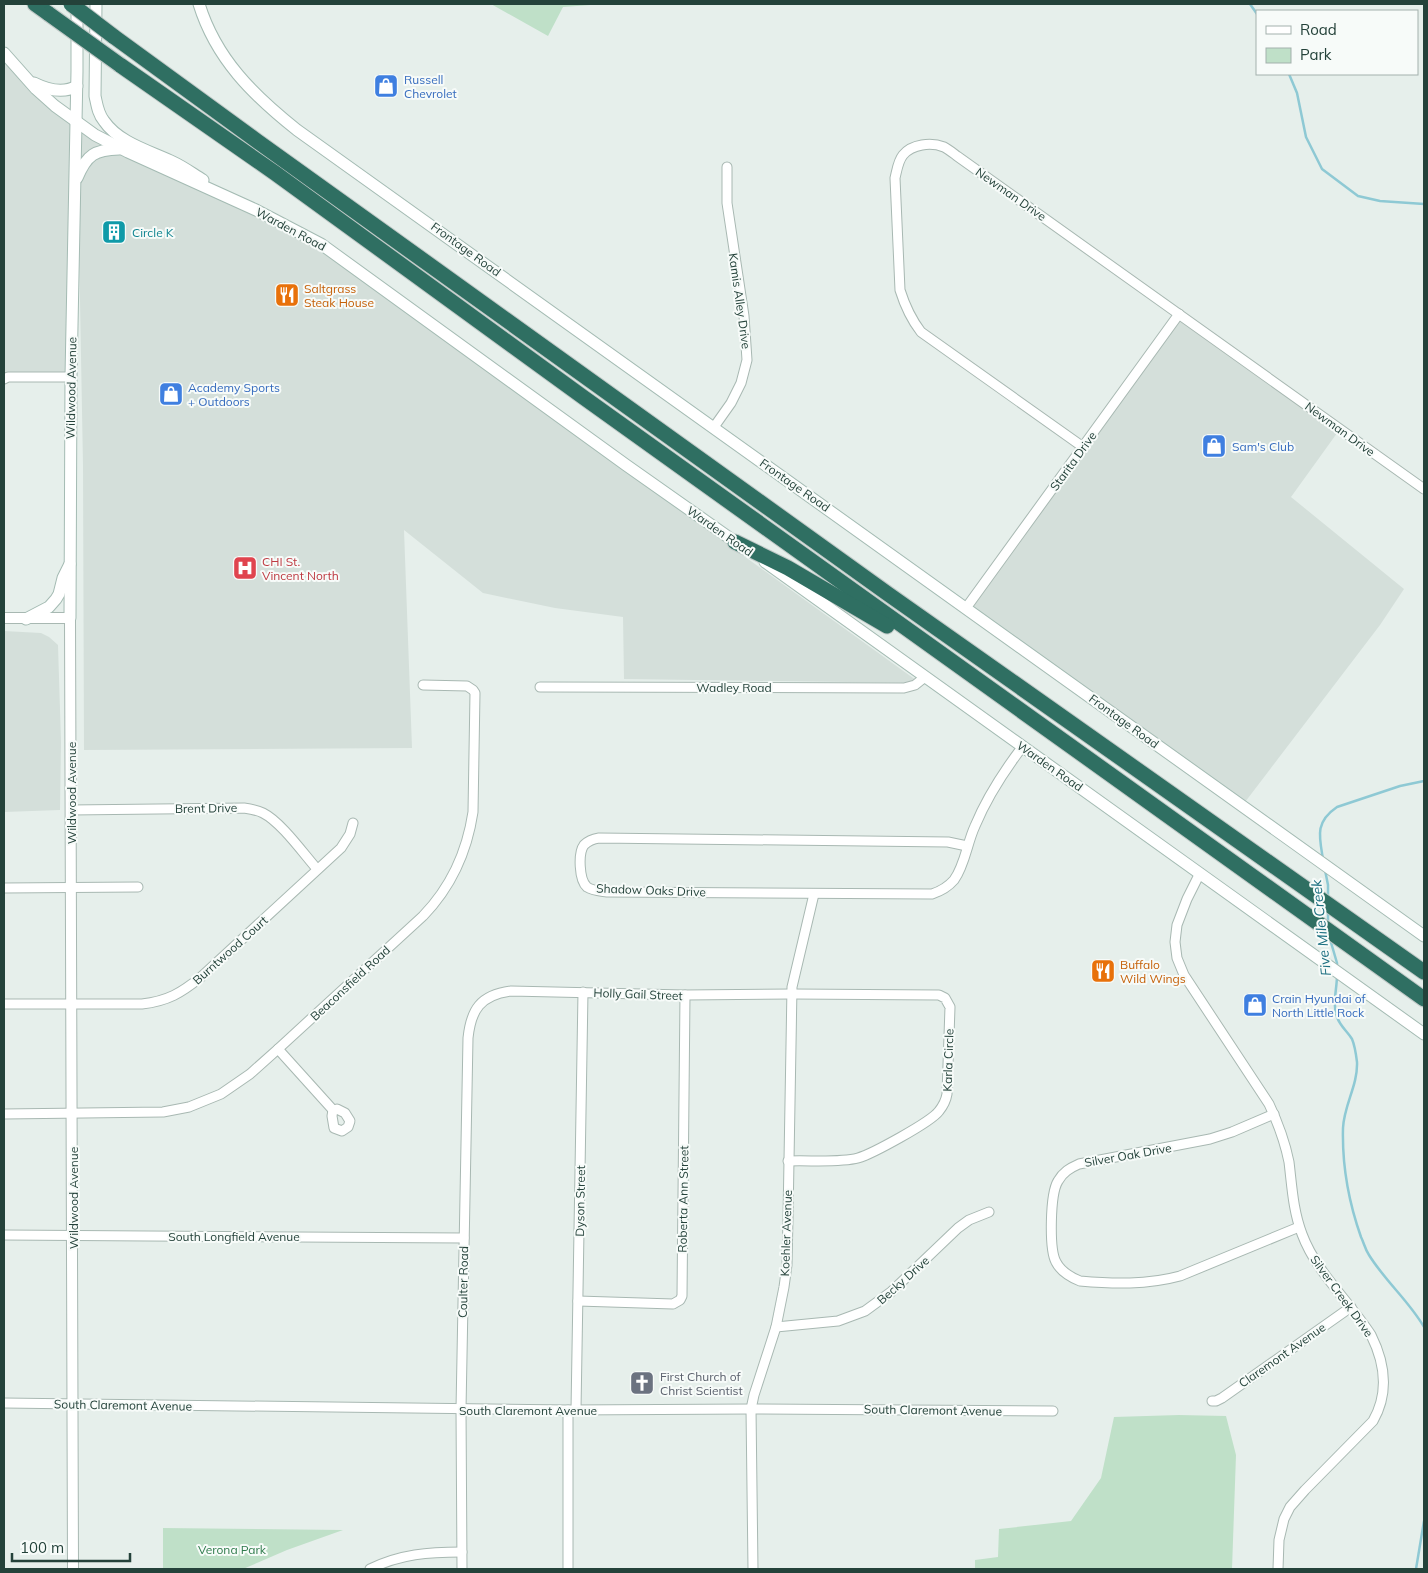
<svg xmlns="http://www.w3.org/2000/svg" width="1428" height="1573" viewBox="0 0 1428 1573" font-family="Mulish,sans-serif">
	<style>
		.built { fill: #d4dfda }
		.green { fill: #bfe0c8 }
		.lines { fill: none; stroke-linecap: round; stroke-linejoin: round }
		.stream { stroke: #8ec9d4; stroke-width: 2.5 }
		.minor-casing { stroke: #a8b8b2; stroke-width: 11 }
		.tertiary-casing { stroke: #a8b8b2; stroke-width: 12 }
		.secondary-casing { stroke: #a4bbb3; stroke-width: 13 }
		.motorway-casing { stroke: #c2cac8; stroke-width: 17 }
		.minor { stroke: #fff; stroke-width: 9 }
		.tertiary { stroke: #fff; stroke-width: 10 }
		.secondary { stroke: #fff; stroke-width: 11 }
		.motorway { stroke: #2f6f62; stroke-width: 15 }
		.motorway-bridge-casing { stroke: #c2cac8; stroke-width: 17; stroke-linecap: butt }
		.motorway-bridge { stroke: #2f6f62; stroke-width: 15 }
		.labels { text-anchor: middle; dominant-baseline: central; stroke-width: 4; stroke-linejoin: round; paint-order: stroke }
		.shop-label { font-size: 12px; fill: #366cbe; stroke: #f7fbf9; text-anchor: start }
		.street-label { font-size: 12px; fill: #24423a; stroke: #f7fbf9 }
		.culture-label { font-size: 12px; fill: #0d838f; stroke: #f7fbf9; text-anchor: start }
		.food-label { font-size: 12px; fill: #c56008; stroke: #f7fbf9; text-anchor: start }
		.health-label { font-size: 12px; fill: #be3a42; stroke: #f7fbf9; text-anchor: start }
		.worship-label { font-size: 12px; fill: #5b616d; stroke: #f7fbf9; text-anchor: start }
		.park-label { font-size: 12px; fill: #2d7a4b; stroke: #f7fbf9 }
		.water-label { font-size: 14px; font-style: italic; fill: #1c6f80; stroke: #f7fbf9 }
	</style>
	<rect width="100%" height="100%" fill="#e6efeb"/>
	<g class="built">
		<path d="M4 52 76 121 282 223 920 683 624 679 623 617 555 608 483 593 404 530 412 748 84 750 83 465 77 136 71 377 4 378Z"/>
		<path d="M1179 314 1340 429 1291 497 1404 589 1380 625 1242 806 966 608Z"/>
		<path d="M4 631 41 633 49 637 58 645 61 742 60 810 4 812Z"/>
	</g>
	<g class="green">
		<path d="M491 4H604L563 7 548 36Z"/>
		<path d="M1179 1415 1226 1416 1236 1455 1232 1569H975V1560L998 1557 999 1529 1071 1521 1101 1478 1114 1417Z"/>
		<path d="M163 1528 343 1530 287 1550 243 1569H163Z"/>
	</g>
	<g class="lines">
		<g class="stream">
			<path d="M1250 4 1257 14"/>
			<path d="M1289 74 1297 93 1306 137 1322 169 1358 196 1380 201 1424 204"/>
			<path d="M1323 859C1319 836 1315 822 1337 807L1400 786 1424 781"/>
			<path d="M1325 870 1328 885V896"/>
			<path d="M1328 912V924"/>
			<path d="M1330 939 1337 963V967"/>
			<path d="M1337 975C1337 990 1332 1003 1337 1017 1340 1026 1347 1031 1352 1039 1355 1046 1356 1054 1357 1062 1358 1085 1344 1105 1343 1128 1342 1165 1349 1203 1361 1237 1364 1243 1365 1249 1369 1255 1385 1281 1409 1301 1424 1327"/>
			<path d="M1416 1569 1424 1521"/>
		</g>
		<defs>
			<g id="minor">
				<path d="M4 379 8 377H71"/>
				<path d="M714 427 731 403 741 383 747 360 744 316 727 203V167"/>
				<path d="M1083 447 921 332C911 319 905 306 900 290L895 178C897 170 898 161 903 155 912 144 931 142 944 147 948 149 953 153 957 156L1424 489"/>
				<path d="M966 608 1179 314"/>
				<path d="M540 687 904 688 915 685 925 677"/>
				<path d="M71 810 244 808C251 809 257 810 263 813 281 822 303 853 317 869"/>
				<path d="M967 846 948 842 599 838C593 839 588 841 584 845 578 853 579 880 587 887 593 891 600 891 607 892L932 894C941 891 948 887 954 880 965 865 967 843 975 826 987 797 1004 771 1023 746"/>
				<path d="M1200 873 1187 899 1177 925 1175 942 1177 958 1184 975 1269 1104C1278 1123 1285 1142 1289 1162 1292 1187 1293 1210 1302 1234 1316 1272 1349 1301 1371 1335 1385 1363 1389 1393 1373 1421L1305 1490 1290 1507 1284 1519 1279 1540 1278 1569"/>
				<path d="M4 888 138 887"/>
				<path d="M4 1004H142C168 1001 181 993 201 977L341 848 350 834 353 823"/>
				<path d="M278 1049 333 1110"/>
				<path d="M337 1109 345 1113 350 1121 348 1127 342 1131 334 1128 332 1116 333 1110Z"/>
				<path d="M4 1114 163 1112 189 1107 221 1094 250 1074 278 1049 423 916C452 886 467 852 473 812L475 693 473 690 467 686 423 685"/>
				<path d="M1274 1114 1232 1132 1210 1139 1079 1164C1070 1168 1063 1172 1058 1181 1050 1194 1049 1249 1056 1262 1061 1272 1070 1277 1080 1281 1113 1284 1147 1285 1180 1276L1299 1227"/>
				<path d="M4 1235 464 1238"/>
				<path d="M578 1301 673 1304 680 1300 682 1296 685 995"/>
				<path d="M776 1327 838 1321 865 1311 891 1292 958 1228 969 1220 989 1212"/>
				<path d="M1212 1401H1216L1222 1398 1351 1307"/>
				<path d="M4 1403 568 1410 751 1409 1053 1411"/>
				<path d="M576 1410 583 992"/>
				<path d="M370 1569C400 1554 429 1552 462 1552"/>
				<path d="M462 1569 461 1409 468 1038C471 1010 480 995 511 991L685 995 792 994 939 995 945 998 950 1007 947 1094C946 1100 943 1106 939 1111 931 1122 872 1154 858 1158 839 1163 809 1160 788 1161"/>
				<path d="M568 1569V1410"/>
				<path d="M753 1569 751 1409 754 1395 776 1327 784 1287 787 1265 788 1218 792 987 814 894"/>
			</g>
			<path id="tertiary" d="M4 618H70L73 1569"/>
			<g id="secondary">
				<path d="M96 4 95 96C97 105 98 114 104 121 119 143 150 151 173 162 184 167 193 174 203 180"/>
				<path d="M199 4C216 59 253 95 297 130L1424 936"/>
				<path d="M4 53 36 89 55 106 95 135 128 152 256 210 321 244 626 465 741 546"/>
				<path d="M34 83C48 90 63 94 77 86"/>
				<path d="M77 178C87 154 95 150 119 149"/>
				<path d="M765 562 1424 1034"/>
				<path d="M70 618 71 377 77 71V4"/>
				<path d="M26 619 49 607 56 599 59 594 63 578 70 564"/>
			</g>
			<g id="motorway">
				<path d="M35 4 49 14"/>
				<path d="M113 36 257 141 888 594 1424 972"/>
				<path d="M120 65 275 173 583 397 1424 999"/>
				<path d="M735 542 788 568 887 626"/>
			</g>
		</defs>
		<use href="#minor" class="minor-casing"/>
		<use href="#tertiary" class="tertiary-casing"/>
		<use href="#secondary" class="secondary-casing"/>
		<use href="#motorway" class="motorway-casing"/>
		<use href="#minor" class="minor"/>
		<use href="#tertiary" class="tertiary"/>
		<use href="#secondary" class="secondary"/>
		<use href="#motorway" class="motorway"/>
		<defs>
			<g id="motorway-bridge">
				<path d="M71 4 113 36"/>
				<path d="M49 14 120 65"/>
			</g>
		</defs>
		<use href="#motorway-bridge" class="motorway-bridge-casing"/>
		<use href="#motorway-bridge" class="motorway-bridge"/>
	</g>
	<defs>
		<symbol id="shop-square" viewBox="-11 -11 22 22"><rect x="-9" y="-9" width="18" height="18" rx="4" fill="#3f7fe0" stroke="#f7fbf9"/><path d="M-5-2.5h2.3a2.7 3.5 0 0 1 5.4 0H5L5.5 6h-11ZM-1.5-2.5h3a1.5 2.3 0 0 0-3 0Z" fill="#fff"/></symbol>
		<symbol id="building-square" viewBox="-11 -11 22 22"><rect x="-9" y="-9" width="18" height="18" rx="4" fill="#0f9aa8" stroke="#f7fbf9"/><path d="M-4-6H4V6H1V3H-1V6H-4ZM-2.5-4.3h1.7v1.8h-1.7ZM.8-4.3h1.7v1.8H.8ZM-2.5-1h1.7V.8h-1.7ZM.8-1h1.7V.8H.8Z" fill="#fff"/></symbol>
		<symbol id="restaurant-square" viewBox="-11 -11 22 22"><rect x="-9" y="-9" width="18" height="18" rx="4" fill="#e8710a" stroke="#f7fbf9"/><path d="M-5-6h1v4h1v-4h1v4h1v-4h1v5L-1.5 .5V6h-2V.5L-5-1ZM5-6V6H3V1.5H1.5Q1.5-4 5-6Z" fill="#fff"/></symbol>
		<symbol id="hospital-square" viewBox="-11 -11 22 22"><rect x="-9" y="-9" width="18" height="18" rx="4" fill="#e0444e" stroke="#f7fbf9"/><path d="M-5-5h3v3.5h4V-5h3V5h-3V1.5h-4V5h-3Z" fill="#fff"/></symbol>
		<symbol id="church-square" viewBox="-11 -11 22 22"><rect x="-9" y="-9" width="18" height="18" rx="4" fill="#6b7280" stroke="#f7fbf9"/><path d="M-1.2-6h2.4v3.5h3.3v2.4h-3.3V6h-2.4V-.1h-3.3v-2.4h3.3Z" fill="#fff"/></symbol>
	</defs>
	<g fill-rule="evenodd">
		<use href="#shop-square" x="372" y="72" width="28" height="28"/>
		<use href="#building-square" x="100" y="218" width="28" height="28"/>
		<use href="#restaurant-square" x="273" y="281" width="28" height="28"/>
		<use href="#shop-square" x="157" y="380" width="28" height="28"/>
		<use href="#shop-square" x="1200" y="432" width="28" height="28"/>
		<use href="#hospital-square" x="231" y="554" width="28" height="28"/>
		<use href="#restaurant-square" x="1089" y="957" width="28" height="28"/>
		<use href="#shop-square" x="1241" y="991" width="28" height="28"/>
		<use href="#church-square" x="628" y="1369" width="28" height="28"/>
	</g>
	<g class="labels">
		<g class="shop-label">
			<text x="404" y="79">Russell<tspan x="404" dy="14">Chevrolet</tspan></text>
			<text x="188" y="387">Academy Sports<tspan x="188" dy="14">+ Outdoors</tspan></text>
			<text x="1232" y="446">Sam's Club</text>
			<text x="1272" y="998">Crain Hyundai of<tspan x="1272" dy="14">North Little Rock</tspan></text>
		</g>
		<g class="street-label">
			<text transform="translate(1011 194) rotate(35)">Newman Drive</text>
			<text transform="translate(291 229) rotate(28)">Warden Road</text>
			<text transform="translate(466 249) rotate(36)">Frontage Road</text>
			<text transform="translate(740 301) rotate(82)">Kamis Alley Drive</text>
			<text transform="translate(71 388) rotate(-89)">Wildwood Avenue</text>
			<text transform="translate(1340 429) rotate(36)">Newman Drive</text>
			<text transform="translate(1073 461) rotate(-54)">Starita Drive</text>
			<text transform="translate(795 485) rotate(35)">Frontage Road</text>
			<text transform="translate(720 531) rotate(35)">Warden Road</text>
			<text x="734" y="687">Wadley Road</text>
			<text transform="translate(1124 721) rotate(36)">Frontage Road</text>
			<text transform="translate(1050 766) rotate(35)">Warden Road</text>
			<text transform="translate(71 793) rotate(-90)">Wildwood Avenue</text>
			<text transform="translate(206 808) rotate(-1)">Brent Drive</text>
			<text transform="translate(651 890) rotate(2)">Shadow Oaks Drive</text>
			<text transform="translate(230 950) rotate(-42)">Burntwood Court</text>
			<text transform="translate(350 983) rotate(-43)">Beaconsfield Road</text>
			<text transform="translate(638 994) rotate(2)">Holly Gail Street</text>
			<text transform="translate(948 1060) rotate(-88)">Karla Circle</text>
			<text transform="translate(1128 1155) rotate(-10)">Silver Oak Drive</text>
			<text transform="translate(73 1198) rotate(-90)">Wildwood Avenue</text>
			<text transform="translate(683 1199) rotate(-89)">Roberta Ann Street</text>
			<text transform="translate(580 1201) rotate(-89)">Dyson Street</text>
			<text transform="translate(786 1233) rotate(-88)">Koehler Avenue</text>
			<text x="234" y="1236">South Longfield Avenue</text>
			<text transform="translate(903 1280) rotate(-42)">Becky Drive</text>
			<text transform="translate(463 1282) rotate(-89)">Coulter Road</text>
			<text transform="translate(1342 1296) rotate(54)">Silver Creek Drive</text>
			<text transform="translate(1282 1355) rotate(-35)">Claremont Avenue</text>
			<text transform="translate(123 1405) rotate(1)">South Claremont Avenue</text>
			<text x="528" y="1410">South Claremont Avenue</text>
			<text transform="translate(933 1410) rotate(1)">South Claremont Avenue</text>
		</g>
		<g class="culture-label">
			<text x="132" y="232">Circle K</text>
		</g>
		<g class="food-label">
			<text x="304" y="288">Saltgrass<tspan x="304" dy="14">Steak House</tspan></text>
			<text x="1120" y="964">Buffalo<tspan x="1120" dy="14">Wild Wings</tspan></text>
		</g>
		<g class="health-label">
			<text x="262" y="561">CHI St.<tspan x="262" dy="14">Vincent North</tspan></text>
		</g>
		<g class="worship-label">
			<text x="660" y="1376">First Church of<tspan x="660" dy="14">Christ Scientist</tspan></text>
		</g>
		<g class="park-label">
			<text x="232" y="1549">Verona Park</text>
		</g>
		<g class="water-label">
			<text transform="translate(1321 928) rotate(-96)">Five Mile Creek</text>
		</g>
	</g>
	<rect width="1428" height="1573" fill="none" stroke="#24423a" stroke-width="10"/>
	<rect x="1256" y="10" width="162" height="65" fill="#f7fbf9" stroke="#a3b1ad"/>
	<rect x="1266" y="26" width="25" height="8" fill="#ffffff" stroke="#a3b1ad"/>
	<text x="1300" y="35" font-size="15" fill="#24423a">Road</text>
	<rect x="1266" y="48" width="25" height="15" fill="#bfe0c8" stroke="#a3b1ad"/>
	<text x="1300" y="60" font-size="15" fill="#24423a">Park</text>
	<path d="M12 1553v8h118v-8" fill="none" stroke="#24423a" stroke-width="2.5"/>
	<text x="20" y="1553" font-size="15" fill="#24423a" stroke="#f7fbf9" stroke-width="4" paint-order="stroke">100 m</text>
</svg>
